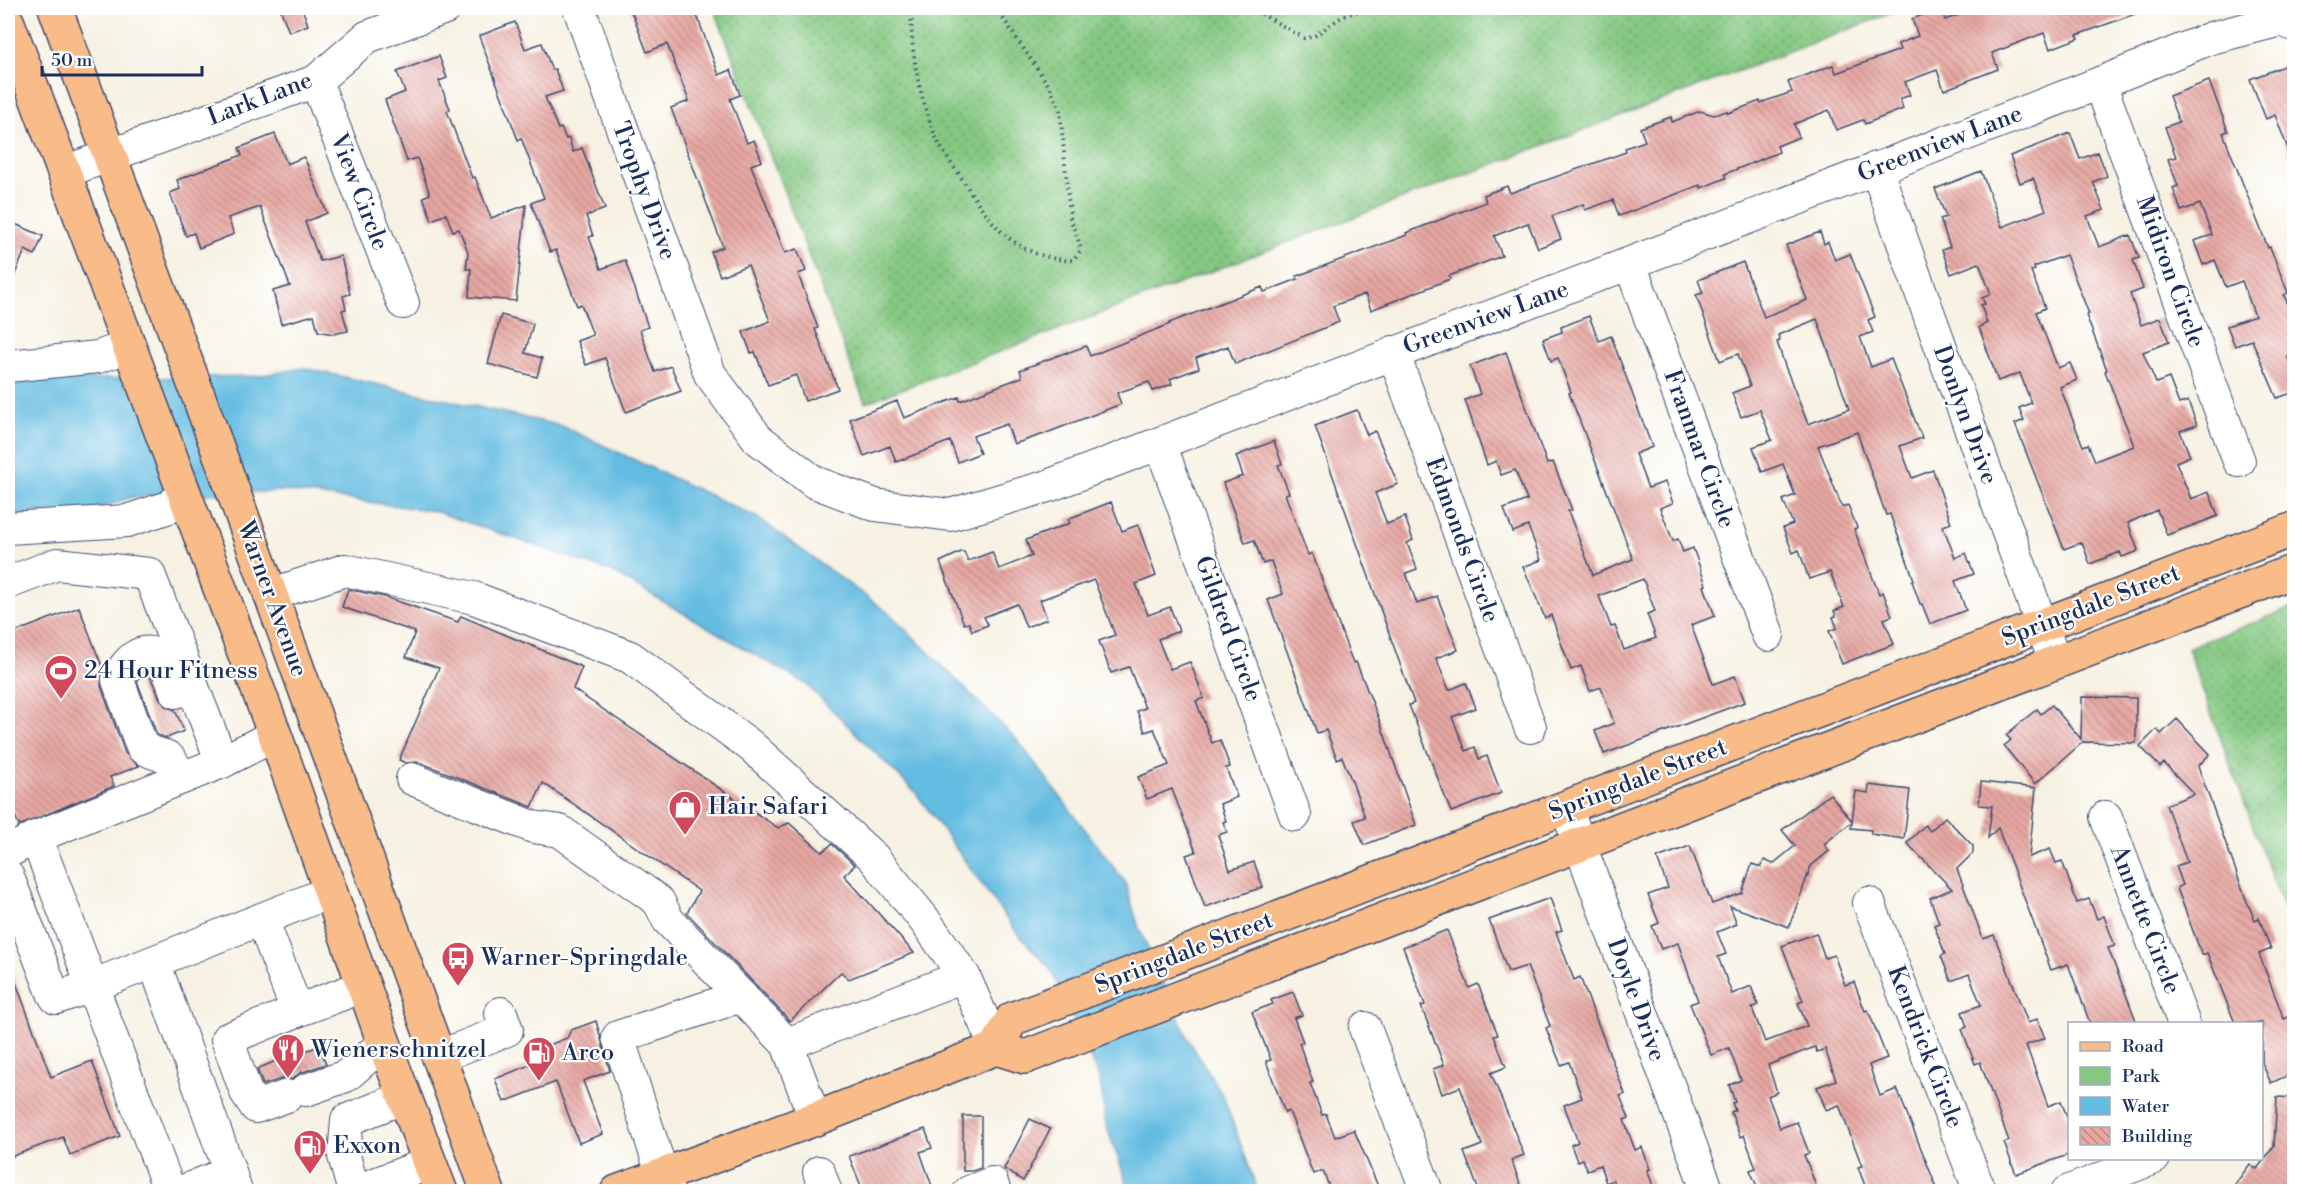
<svg xmlns="http://www.w3.org/2000/svg" width="2302" height="1199" viewBox="0 0 2302 1199" font-family="'Libre Bodoni',serif">
	<style>
		.green { fill: url(#green-dots); stroke: #507c70; stroke-width: 1.5 }
		.water { fill: #64bce1; stroke: #4076a0; stroke-width: 1.5 }
		.building { fill: url(#building-back-hatch); fill-rule: evenodd }
		.lines { fill: none; stroke-linecap: round; stroke-linejoin: round }
		.minor-casing { stroke: #3c4c72; stroke-width: 34 }
		.major-casing { stroke: #3c4c72; stroke-width: 36 }
		.path { stroke: #3c4c72; stroke-width: 4; stroke-dasharray: 1.5 4.5; stroke-linecap: butt }
		.minor { stroke: #fff; stroke-width: 32 }
		.major { stroke: #f9bc89; stroke-width: 33 }
		.labels { text-anchor: middle; dominant-baseline: central; stroke-width: 4.5; stroke-linejoin: round; paint-order: stroke }
		.street-label { font-size: 24px; fill: #1b2f5e; stroke: #fff }
		.poi-label { font-size: 24px; fill: #1b2f5e; stroke: #fff; text-anchor: start }
	</style>
	<defs>
		<pattern id="green-dots" width="8" height="8" patternUnits="userSpaceOnUse" patternTransform="scale(1.5)"><rect width="8" height="8" fill="#84c881"/><path d="M2 2h.1M6 6h.1" fill="none" stroke="#6ba36d" stroke-width="1.8" stroke-linecap="round"/></pattern>
		<pattern id="building-back-hatch" width="6" height="6" patternUnits="userSpaceOnUse" patternTransform="scale(1.5)"><rect width="6" height="6" fill="#e7a7a2"/><path d="M-1 5l2 2M0 0l6 6M5-1l2 2" fill="none" stroke="#ba8887"/></pattern>
	</defs>
	<rect width="100%" height="100%" fill="#fff"/>
	<filter id="ink" filterUnits="userSpaceOnUse"><feTurbulence type="fractalNoise" baseFrequency=".0167" numOctaves="2"/><feDisplacementMap in="SourceGraphic" scale="12" xChannelSelector="R" yChannelSelector="G"/><feConvolveMatrix kernelMatrix="1 2 1 2 8 2 1 2 1" color-interpolation-filters="sRGB"/></filter>
	<filter id="wash" filterUnits="userSpaceOnUse"><feTurbulence type="fractalNoise" baseFrequency=".008" numOctaves="4" result="noise"/><feDisplacementMap in="SourceGraphic" scale="24" xChannelSelector="R" yChannelSelector="G"/><feGaussianBlur stdDeviation="1.35" result="paint"/><feColorMatrix in="noise" values="0 0 0 0 0 0 0 0 0 0 0 0 0 0 0 0 0 1.4 0 .05"/><feComposite in="paint" operator="in"/></filter>
	<g filter="url(#wash)">
		<rect width="100%" height="100%" fill="#f6f1e2"/>
		<g class="green">
			<path d="M714 8H1905L865 403Z"/>
			<path d="M2294 607V937L2187 648Z"/>
		</g>
		<path class="water" d="M304 368 562 426 756 517 889 613 1018 741 1125 882 1139 928 1188 1039 1223 1096 1258 1191H1130L1106 1125 1100 1080 1050 968 1017 933 916 793 806 684 612 572 434 511 286 491 132 497 97 509 8 516V373L51 370 95 379 257 376Z"/>
		<g id="blocks">
			<g class="building">
				<path d="M280 8H302L308 25 289 32Z"/>
				<path d="M630 8H694L719 75 731 70 740 95 730 99 747 143 754 140 762 161 751 165 785 253 797 249 806 271 798 274 818 328 815 329 838 389 805 401 796 375 768 385 755 352 751 353 743 332 770 321 748 265 720 276 711 252 723 247 671 108 689 101 667 44 647 52Z"/>
				<path d="M1941 8 1945 20 1977 8H2146V10L2077 35 2079 38 2050 49 2044 33 1992 53 1998 69 1944 90 1937 70 1905 82 1910 95 1900 99 1903 109 1865 124 1863 120 1836 130 1829 110 1794 124 1799 137 1777 146 1779 152 1725 174 1726 178 1701 188 1700 185 1619 216 1613 200 1585 210 1583 204 1552 216 1561 239 1538 248 1528 223 1494 236 1502 256 1449 276 1450 279 1371 310 1365 294 1333 306 1339 322 1235 364 1228 346 1196 358 1199 368 1170 379 1172 384 1153 391 1149 382 1117 393 1121 404 1044 434 1014 444 1007 424 973 436 980 453 958 462 950 441 896 462 890 446 864 456 850 419 897 401 904 418 959 397 960 401 1022 377 1020 370 1067 352V353L1086 346 1090 356 1170 324 1169 323 1262 287 1264 292 1298 279 1297 276 1407 235 1406 233 1486 202 1484 195 1507 186 1510 193 1626 152 1625 148 1645 141 1640 128 1671 117 1672 122 1700 111 1714 115 1727 111 1728 113 1760 101V103L1792 92 1788 82 1833 65 1836 73 1900 50 1898 44 1918 36 1912 19Z"/>
				<path d="M515 22 525 49 542 43 552 70 555 69 563 91 545 97 558 129 561 128 566 139 569 138 573 152 582 148 605 209 586 216 593 236 589 237 601 269 625 260 648 327 640 330 655 372 671 366 681 391 626 412 605 358 586 365 577 341 593 335 581 304 577 306 556 250 550 252 531 203 544 198 521 138 518 140 479 36Z"/>
				<path d="M439 56 447 78 439 81 450 109 447 111 472 178 475 177 491 218 526 205 516 301 469 297 471 269H466L468 252 459 229 453 231 446 214 432 220 423 197 430 194 417 158 407 161 385 100 405 92 397 72Z"/>
				<path d="M2295 62V162H2293L2275 115 2266 119 2250 79Z"/>
				<path d="M2209 81 2228 131 2223 133 2268 248 2270 247 2288 293 2284 295 2295 321V354L2287 356 2295 375V392L2277 398 2252 340 2235 346 2227 326 2255 316 2242 281 2226 287 2215 260 2203 265 2194 241 2212 235 2200 204 2181 211 2173 188 2178 186 2168 159 2176 157 2165 127 2179 122 2169 96Z"/>
				<path d="M2070 133 2080 159 2098 152 2107 176 2093 182 2104 210 2087 216 2099 247 2130 235 2139 258 2133 260 2143 289 2130 294 2141 325 2160 318 2169 342 2143 352 2156 383 2169 378 2179 404 2188 401 2197 425 2180 431 2190 456 2176 462 2191 499 2209 492 2218 516 2167 535 2157 510 2128 523 2138 550 2136 552 2122 557 2120 552 2090 564 2082 542 2064 549 2015 424 2024 420 2019 408 2031 403 2020 373 1998 381 1979 327 1987 323 1981 305 1985 304 1982 298 1991 294 1979 263 1951 274 1942 250 1950 247 1940 219 1946 217 1935 189 1981 171 2002 227 2046 210 2033 178 2020 183 2010 156ZM2066 255 2089 314 2086 315 2107 370 2105 371 2134 446 2095 461 2088 444 2083 446 2060 387 2077 380 2070 363 2058 368 2036 312 2045 308 2031 271 2035 270 2034 267Z"/>
				<path d="M275 134 287 164 304 157 327 213 305 222 320 261 341 256 350 294 343 296 346 309 342 310 348 331 333 334 318 331 314 315 281 324 273 291 290 286 260 207 228 218 234 234 199 248 194 233 186 236 170 193 180 189 177 180 242 155 239 148Z"/>
				<path d="M8 221 43 236 35 255 25 250 8 292Z"/>
				<path d="M1820 232 1824 244 1828 242 1835 260 1850 254 1875 317 1868 320 1873 332 1860 337 1871 367 1891 359 1922 438 1900 446 1912 478 1933 470 1951 523 1943 526 1955 558 1966 553 1974 574 1955 581 1966 610 1930 624 1922 604H1920L1912 581 1914 580 1912 574 1890 514 1886 515 1857 432 1818 446 1842 507 1848 505 1857 528 1854 529 1879 594 1883 592 1892 616 1884 619 1894 644 1842 664 1829 631 1837 628 1833 617 1836 616 1834 611 1844 607 1830 572 1809 579 1799 550 1793 553 1783 528 1793 524 1783 500 1795 495 1783 464 1762 472 1753 447 1772 440 1760 410 1741 417 1732 393 1750 386 1738 354 1720 361 1696 295 1703 293 1698 280 1743 262 1764 317 1807 300 1786 245ZM1817 319 1849 409 1808 424 1785 366 1777 342 1780 341 1778 335Z"/>
				<path d="M501 315 533 324 525 353 542 358 537 377 488 364Z"/>
				<path d="M1589 316 1599 341 1611 336 1652 447 1635 454 1648 488 1665 482 1673 503 1660 508 1673 541 1678 539 1683 552 1693 548 1706 585 1704 586 1715 616 1691 625 1713 684 1735 676 1745 702 1604 754 1595 731 1614 723 1601 687 1590 691 1581 666 1571 670 1551 615 1545 618 1523 567 1541 560 1528 526 1513 532 1504 509 1527 500 1515 470 1501 475 1496 461 1487 465 1465 400 1480 394 1470 366 1506 352 1547 464 1553 462 1572 510 1568 511 1593 575 1633 559 1569 393 1571 392 1558 358 1551 361 1543 339 1562 332 1561 327ZM1643 579 1655 611 1647 614 1656 638 1624 650 1615 626 1611 627 1599 596Z"/>
				<path d="M1357 410 1367 435 1375 431 1398 484 1375 493 1387 524 1405 517 1413 540 1407 543 1417 569 1406 573 1417 604 1437 596 1458 650 1436 658 1449 690 1466 683 1476 708 1452 717 1466 751 1475 747 1479 759 1487 756 1501 793 1451 812 1409 705 1414 703 1315 426Z"/>
				<path d="M1274 441 1282 464 1278 465 1289 493 1285 494 1308 555 1312 553 1353 663 1356 662 1379 719 1416 825 1364 845 1354 821 1365 817 1353 784 1342 757 1337 759 1326 730 1317 733 1268 600 1283 594 1271 561 1263 564 1254 540 1245 543 1223 483 1243 476 1236 456Z"/>
				<path d="M1111 502 1122 531 1138 525 1156 576 1136 584 1148 615 1170 607 1179 631 1158 639 1170 669 1190 662 1204 698 1196 701 1212 743 1220 740 1230 767 1226 768 1237 797 1220 804 1226 821 1223 822 1227 832 1218 835 1230 870 1254 862 1263 887 1205 907 1186 855 1196 852 1172 789 1147 799 1138 777 1169 765 1154 729 1145 732 1137 711 1145 708 1129 667 1111 673 1099 641 1115 635 1094 580 1040 600 1047 619 1026 627 1017 604 984 617 988 625 972 631 969 623 964 624 940 562 961 552H964L968 561 992 552 999 569 1032 556 1026 540 1070 523 1068 519Z"/>
				<path d="M348 589 385 597 458 622 461 616 582 667 573 689 778 828 789 823 822 852 832 844 855 865 844 875 914 953 849 979 841 972 790 1021 687 913 699 891 543 783 532 807 419 762 406 763 399 760 439 668 406 657 415 632 342 607Z"/>
				<path d="M79 607 103 669 101 686 125 753 139 766 110 777 114 786 19 826 13 810 8 812V635Z"/>
				<path d="M148 672 160 699 165 706 175 710 184 731 167 738 157 735 137 681 143 673Z"/>
				<path d="M2082 697 2136 698V743L2083 742 2035 784 2004 746 2011 740 2006 735 2037 709 2041 714 2052 705 2081 739Z"/>
				<path d="M2177 719 2210 754 2198 766 2247 902 2255 920 2259 918 2271 949 2259 954 2284 1019 2295 1014V1072L2271 1083 2262 1063V1023H2235L2207 953 2202 955 2177 888 2183 885 2176 866 2187 862 2166 805 2194 794 2164 763 2160 767 2140 746 2157 729 2161 734Z"/>
				<path d="M1981 782 2036 788 2029 857 2050 849 2056 863 2062 861 2077 903 2089 899 2097 919 2104 916 2115 946 2108 948 2137 1023H2090L2068 964 2051 970 1998 828 1988 838 1992 806 1979 805Z"/>
				<path d="M1869 785 1910 790 1904 839 1871 834V830L1851 828 1852 822 1824 844 1829 851 1811 866 1789 927 1730 906 1737 924 1717 932 1726 954 1718 957 1732 994 1751 986 1758 1005 1752 1008 1765 1042 1807 1026 1798 1003 1803 1001 1782 946 1816 933 1825 958 1834 955 1845 985 1854 982 1865 1011 1868 1010 1887 1058 1869 1065 1880 1096 1897 1089 1938 1191H1867L1858 1167 1862 1166 1839 1105 1826 1110 1817 1087 1836 1080 1825 1049 1817 1052 1815 1047 1768 1065 1777 1092 1768 1096 1780 1128 1797 1122 1809 1153 1804 1155 1818 1191H1759L1750 1170 1756 1168 1744 1135 1740 1137 1731 1112 1735 1110 1732 1103 1735 1102 1729 1085 1741 1080 1729 1048 1711 1055 1690 1004 1698 1001 1678 943 1661 949 1652 926 1659 923 1648 895 1668 888 1657 858 1690 846 1712 904 1742 893 1752 864 1761 867 1764 860 1773 864 1795 846 1782 830 1830 794 1852 821 1856 791 1868 793Z"/>
				<path d="M1945 817 1973 846V853L1957 869 1983 939 1994 935 2028 1023 2037 1019 2045 1038 2026 1045 2048 1106 2061 1101 2070 1125V1154L2016 1174 2004 1143 2009 1141 1980 1062 1975 1064 1962 1029 1967 1027 1962 1012 1981 1005 1969 974 1951 981 1941 956 1945 954 1934 925 1939 923 1930 898 1952 889 1907 843 1925 825 1930 831Z"/>
				<path d="M1550 898 1562 930 1556 932 1574 980 1580 977 1625 1094 1620 1096 1629 1118 1624 1120 1635 1150 1642 1147 1650 1169 1647 1170 1655 1191H1618L1613 1180 1606 1183 1600 1165 1587 1170 1583 1159 1577 1161 1571 1145 1578 1142 1564 1105 1582 1098 1569 1062 1561 1065 1546 1028 1550 1026 1527 966 1508 972 1489 920Z"/>
				<path d="M1447 930 1469 988 1478 984 1498 1035 1494 1036 1506 1067 1491 1073 1524 1155 1511 1160 1523 1191H1479L1464 1152 1482 1145 1460 1087 1442 1094 1433 1069 1444 1065 1421 1006 1425 1005 1403 947Z"/>
				<path d="M9 964 51 1077 92 1061 120 1136 70 1155 63 1137 8 1158V965Z"/>
				<path d="M1293 992 1302 1015 1294 1018 1303 1042 1299 1043 1313 1082 1310 1083 1322 1115 1326 1114 1335 1137 1354 1130 1380 1191H1331L1323 1171 1313 1174 1289 1111 1285 1113 1266 1061 1271 1060 1252 1012 1273 1004 1271 1000Z"/>
				<path d="M596 1021 610 1071 583 1081 603 1134 579 1143 556 1082 504 1102 495 1079 542 1060 549 1045 567 1038 571 1030Z"/>
				<path d="M319 1046 326 1064 300 1073 292 1079H281L263 1085 257 1069 276 1061 275 1058 298 1049 300 1053Z"/>
				<path d="M2277 1097 2295 1098V1191H2230L2250 1164 2257 1169 2274 1146Z"/>
				<path d="M963 1116H981V1168L972 1171H963Z"/>
				<path d="M1030 1119 1050 1129 1023 1181 1004 1169Z"/>
				<path d="M925 1129 932 1148 920 1152 932 1186 917 1191H863L849 1156Z"/>
			</g>
		</g>
	</g>
	<g filter="url(#ink)">
		<use href="#blocks" fill-opacity="0" stroke="#3c4c72" stroke-width="1.5"/>
		<g class="lines">
			<defs>
				<g id="minor">
					<path d="M579 8 710 374 758 439 814 482 875 505 950 515 1048 486 2100 83 2211 38 2281 20 2294 25"/>
					<path d="M316 81 403 303"/>
					<path d="M2100 83 2239 461"/>
					<path d="M1876 168 2055 662"/>
					<path d="M64 172 316 81 367 37 445 8"/>
					<path d="M1630 264 1768 635"/>
					<path d="M1393 352 1530 727"/>
					<path d="M8 366 98 357 130 346"/>
					<path d="M1160 443 1295 815"/>
					<path d="M8 528 127 521 169 507 183 495"/>
					<path d="M8 583 57 564 149 574 222 762"/>
					<path d="M270 595 345 570 474 598 630 657 751 746 873 857 923 918 964 976 996 1048"/>
					<path d="M176 692C172 683 168 665 160 658 143 642 123 664 118 680L142 747C167 763 165 744 181 778"/>
					<path d="M412 779 533 827 560 831 654 898 659 902 668 920 787 1044 815 1119"/>
					<path d="M1566 807 1708 1192"/>
					<path d="M2106 817 2184 1024"/>
					<path d="M36 837 170 1192"/>
					<path d="M8 852 36 837 222 762 275 735"/>
					<path d="M8 877 53 993 56 998 92 986 330 892"/>
					<path d="M1869 903 1980 1192"/>
					<path d="M262 919 297 1011 364 986"/>
					<path d="M154 962 230 1172"/>
					<path d="M1365 1028 1427 1192"/>
					<path d="M787 1044 964 976"/>
					<path d="M438 1057 507 1030 501 1013"/>
					<path d="M306 1090 346 1076 384 1043"/>
					<path d="M287 1096 256 1107 246 1092 227 1039 297 1011"/>
					<path d="M405 1097 347 1120 344 1156 354 1192 430 1163"/>
					<path d="M819 1172 826 1192"/>
					<path d="M181 1192 230 1172 236 1191"/>
					<path d="M668 1192 618 1037 741 996"/>
					<path d="M969 1192 992 1183 995 1192"/>
					<path d="M2067 1192 2154 1158"/>
				</g>
				<g id="major">
					<path d="M55 8 185 359 488 1192"/>
					<path d="M8 23 275 735 384 1043 441 1192"/>
					<path d="M996 1048 1012 1019 2294 529"/>
					<path d="M617 1192 815 1119 996 1048 1025 1057 2294 571"/>
				</g>
			</defs>
			<use href="#minor" class="minor-casing"/>
			<use href="#major" class="major-casing"/>
			<g class="path">
				<path d="M912 8C909 45 919 94 933 130 939 146 948 159 958 173 981 207 1000 243 1041 255 1051 258 1062 261 1073 260L1080 251V245L1070 217 1060 110 1051 89 996 8"/>
				<path d="M1251 8 1304 38 1313 37 1343 16 1368 8"/>
				<path d="M1394 8 1398 10 1406 8"/>
			</g>
			<use href="#minor" class="minor"/>
			<use href="#major" class="major"/>
		</g>
	</g>
	<defs>
		<symbol id="stadium-pin" viewBox="-11 -11 22 30"><path d="M0 17L-7.5 6A9.5 9.5 0 1 1 7.5 6Z" fill="#d1495b" stroke="#fff"/><path d="M0-5a6.5 5 0 1 0 0 10a6.5 5 0 1 0 0-10ZM-3.5-1.8h7v3.6h-7Z" fill="#fff"/></symbol>
		<symbol id="shop-pin" viewBox="-11 -11 22 30"><path d="M0 17L-7.5 6A9.5 9.5 0 1 1 7.5 6Z" fill="#d1495b" stroke="#fff"/><path d="M-5-2.5h2.3a2.7 3.5 0 0 1 5.4 0H5L5.5 6h-11ZM-1.5-2.5h3a1.5 2.3 0 0 0-3 0Z" fill="#fff"/></symbol>
		<symbol id="bus-pin" viewBox="-11 -11 22 30"><path d="M0 17L-7.5 6A9.5 9.5 0 1 1 7.5 6Z" fill="#d1495b" stroke="#fff"/><path d="M-5-6H5V4H4V6H2V4H-2V6H-4V4H-5ZM-3.5-4V0h7V-4ZM-3.5 1.2v1.5H-2V1.2ZM2 1.2v1.5H3.5V1.2Z" fill="#fff"/></symbol>
		<symbol id="restaurant-pin" viewBox="-11 -11 22 30"><path d="M0 17L-7.5 6A9.5 9.5 0 1 1 7.5 6Z" fill="#d1495b" stroke="#fff"/><path d="M-5-6h1v4h1v-4h1v4h1v-4h1v5L-1.5 .5V6h-2V.5L-5-1ZM5-6V6H3V1.5H1.5Q1.5-4 5-6Z" fill="#fff"/></symbol>
		<symbol id="fuel-pin" viewBox="-11 -11 22 30"><path d="M0 17L-7.5 6A9.5 9.5 0 1 1 7.5 6Z" fill="#d1495b" stroke="#fff"/><path d="M-5.5-6h7V0h2V4h1.3V-2.5L3-4.5l.8-.8L6-3V5H2.5V1h-1V6h-7ZM-4.2-4.7v3.2H.2V-4.7Z" fill="#fff"/></symbol>
	</defs>
	<g fill-rule="evenodd">
		<use href="#stadium-pin" x="42" y="652" width="38" height="52"/>
		<use href="#shop-pin" x="666" y="788" width="38" height="52"/>
		<use href="#bus-pin" x="439" y="939" width="38" height="52"/>
		<use href="#restaurant-pin" x="269" y="1031" width="38" height="52"/>
		<use href="#fuel-pin" x="520" y="1034" width="38" height="52"/>
		<use href="#fuel-pin" x="291" y="1127" width="38" height="52"/>
	</g>
	<g class="labels">
		<g class="street-label">
			<text transform="translate(260 99) rotate(-21)">Lark Lane</text>
			<text transform="translate(1940 144) rotate(-21)">Greenview Lane</text>
			<text transform="translate(644 191) rotate(70)">Trophy Drive</text>
			<text transform="translate(359 192) rotate(69)">View Circle</text>
			<text transform="translate(2170 272) rotate(70)">Midiron Circle</text>
			<text transform="translate(1486 318) rotate(-20)">Greenview Lane</text>
			<text transform="translate(1965 415) rotate(70)">Donlyn Drive</text>
			<text transform="translate(1699 449) rotate(70)">Franmar Circle</text>
			<text transform="translate(1462 540) rotate(70)">Edmonds Circle</text>
			<text transform="translate(272 599) rotate(70)">Warner Avenue</text>
			<text transform="translate(2091 606) rotate(-21)">Springdale Street</text>
			<text transform="translate(1228 629) rotate(70)">Gildred Circle</text>
			<text transform="translate(1638 780) rotate(-21)">Springdale Street</text>
			<text transform="translate(2145 920) rotate(69)">Annette Circle</text>
			<text transform="translate(1184 953) rotate(-21)">Springdale Street</text>
			<text transform="translate(1636 1000) rotate(70)">Doyle Drive</text>
			<text transform="translate(1925 1047) rotate(69)">Kendrick Circle</text>
		</g>
		<g class="poi-label">
			<text x="84" y="671">24 Hour Fitness</text>
			<text x="708" y="807">Hair Safari</text>
			<text x="481" y="958">Warner-Springdale</text>
			<text x="311" y="1050">Wienerschnitzel</text>
			<text x="562" y="1053">Arco</text>
			<text x="333" y="1146">Exxon</text>
		</g>
	</g>
	<rect width="2302" height="1199" fill="none" stroke="#fff" stroke-width="30"/>
	<rect x="2068" y="1022" width="195" height="138" fill="#ffffff" stroke="#a4acbf" stroke-width="1.5"/>
	<rect x="2080" y="1042" width="30" height="9" fill="#f9bc89" stroke="#a4acbf" stroke-width="1.5"/>
	<text x="2122" y="1052" font-size="18" fill="#1b2f5e">Road</text>
	<rect x="2080" y="1067" width="30" height="18" fill="#84c881" stroke="#a4acbf" stroke-width="1.5"/>
	<text x="2122" y="1082" font-size="18" fill="#1b2f5e">Park</text>
	<rect x="2080" y="1097" width="30" height="18" fill="#64bce1" stroke="#a4acbf" stroke-width="1.5"/>
	<text x="2122" y="1112" font-size="18" fill="#1b2f5e">Water</text>
	<rect x="2080" y="1127" width="30" height="18" fill="url(#building-back-hatch)" stroke="#a4acbf" stroke-width="1.5"/>
	<text x="2122" y="1142" font-size="18" fill="#1b2f5e">Building</text>
	<path d="M42 66v9h160v-9" fill="none" stroke="#1b2f5e" stroke-width="3"/>
	<text x="51" y="66" font-size="18" fill="#1b2f5e" stroke="#ffffff" stroke-width="4.5" paint-order="stroke">50 m</text>
</svg>
